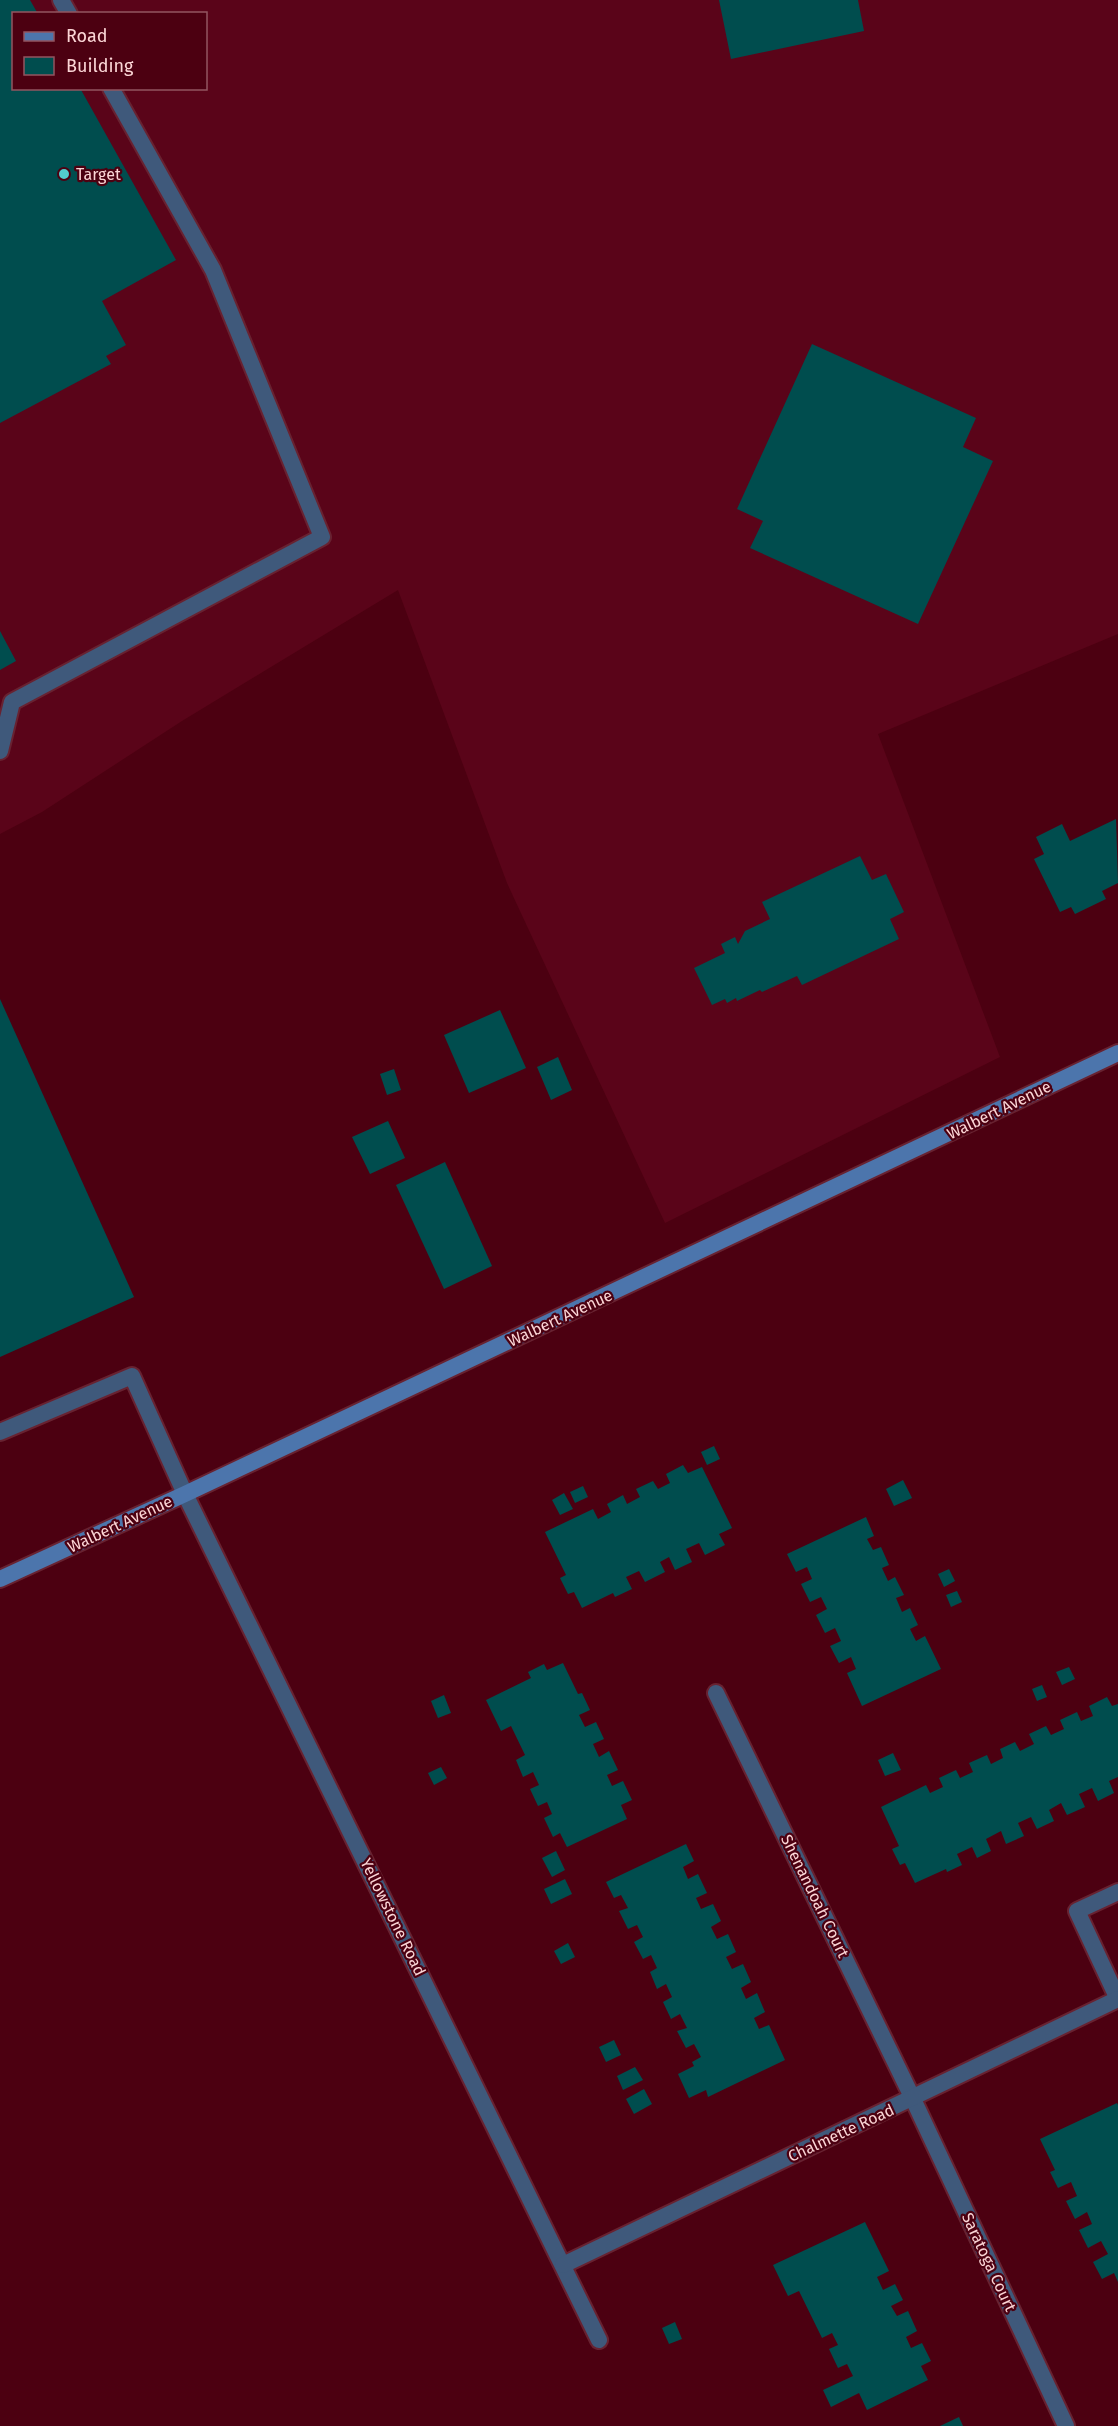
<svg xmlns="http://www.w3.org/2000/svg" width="1118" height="2426" viewBox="0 0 1118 2426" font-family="'Fira Sans',sans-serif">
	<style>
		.built { fill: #5a0419; fill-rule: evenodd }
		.building { fill: #004d4e }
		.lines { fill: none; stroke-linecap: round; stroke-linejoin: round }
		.service-casing { stroke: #682231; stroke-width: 20 }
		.minor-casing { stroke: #682231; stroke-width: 20 }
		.secondary-casing { stroke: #682231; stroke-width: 20 }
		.service { stroke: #3f597b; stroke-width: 16 }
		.minor { stroke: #3f597b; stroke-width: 16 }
		.secondary { stroke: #4c75ac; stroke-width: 16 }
		.poi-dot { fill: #52cdce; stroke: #4c0011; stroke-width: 2 }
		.labels { text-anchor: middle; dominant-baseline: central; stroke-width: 4.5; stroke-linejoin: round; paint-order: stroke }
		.poi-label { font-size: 16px; fill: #fbd5d6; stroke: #4c0011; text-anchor: start }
		.street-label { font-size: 16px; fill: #fbd5d6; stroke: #4c0011 }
	</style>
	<rect width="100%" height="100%" fill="#4c0011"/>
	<path class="built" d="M0 0H1118V634L878 734 1000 1057 665 1223 507 883 398 590 182 721 42 812 0 834ZM14 14H206V88H14Z"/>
	<g class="building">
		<path d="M0 0H30L38 14H14V88H80L176 260 102 301 126 345 106 356 111 364 0 423Z"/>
		<path d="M719 0H858L864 31 731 59Z"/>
		<path d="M812 344 976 418 963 447 993 461 918 624 750 548 763 521 737 509Z"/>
		<path d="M0 631 16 661 0 670Z"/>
		<path d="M1116 819 1118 883 1102 891 1106 899 1075 914 1071 907 1060 912 1034 859 1044 854 1036 837 1062 824 1070 841Z"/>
		<path d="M860 856 872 880 886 874 904 912 890 919 899 939 802 985 797 976 762 992 760 990 737 1001 736 998 727 1003 725 999 712 1005 694 968 725 953 721 944 735 937 738 944 745 931 770 919 762 902Z"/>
		<path d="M0 999 134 1297 0 1357Z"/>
		<path d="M500 1010 526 1068 469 1093 444 1035Z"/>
		<path d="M558 1057 572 1090 551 1100 537 1067Z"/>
		<path d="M394 1069 401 1090 387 1095 380 1074Z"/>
		<path d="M388 1121 405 1158 370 1174 352 1137Z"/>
		<path d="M445 1162 492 1266 444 1289 396 1185Z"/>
		<path d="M714 1446 720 1459 707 1465 701 1452Z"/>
		<path d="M683 1465 688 1473 702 1467 732 1528 719 1534 725 1545 705 1555 699 1543 686 1549 692 1562 675 1570 669 1557 660 1562 665 1572 645 1582 639 1571 626 1577 632 1589 615 1597 613 1593 582 1608 574 1592 568 1594 560 1578 566 1575 545 1532 593 1509 598 1519 611 1512 607 1504 623 1495 627 1504 640 1497 636 1489 653 1481 658 1489 670 1483 666 1474Z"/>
		<path d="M903 1480 912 1498 894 1506 886 1489Z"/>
		<path d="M583 1486 588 1497 575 1503 570 1492Z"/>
		<path d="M564 1493 573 1509 560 1515 552 1500Z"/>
		<path d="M866 1517 874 1536 867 1539 873 1550 881 1547 889 1565 882 1568 888 1581 895 1577 904 1595 896 1598 902 1612 910 1608 918 1625 910 1629 916 1641 925 1636 941 1669 862 1706 847 1673 856 1669 851 1657 839 1663 830 1646 841 1641 835 1628 825 1633 816 1615 827 1609 821 1597 810 1602 801 1584 812 1579 807 1567 796 1572 787 1554Z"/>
		<path d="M949 1569 955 1581 944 1587 938 1574Z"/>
		<path d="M957 1591 962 1602 951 1607 946 1595Z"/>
		<path d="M563 1663 578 1694 582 1693 590 1710 579 1715 585 1727 596 1722 604 1739 593 1744 599 1757 609 1751 618 1770 607 1775 612 1786 623 1781 632 1800 621 1805 627 1819 567 1847 560 1833 553 1837 544 1818 552 1814 547 1802 538 1806 530 1789 539 1785 533 1772 523 1777 516 1760 525 1755 511 1726 501 1731 486 1700 531 1678 528 1672 544 1664 547 1670Z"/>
		<path d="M1069 1667 1075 1679 1062 1685 1056 1672Z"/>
		<path d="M1042 1685 1047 1697 1037 1701 1032 1689Z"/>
		<path d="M444 1695 451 1713 438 1718 431 1701Z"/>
		<path d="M1107 1697 1112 1706 1118 1704V1777L1109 1781 1114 1793 1098 1801 1092 1788 1079 1794 1085 1807 1067 1815 1061 1803 1049 1810 1054 1821 1037 1829 1031 1817 1018 1823 1024 1836 1006 1844 1001 1831 986 1839 991 1851 977 1858 972 1847 957 1854 962 1865 947 1872 946 1869 915 1883 905 1863 900 1865 892 1849 899 1846 881 1807 926 1785 930 1793 943 1787 939 1778 956 1770 960 1778 973 1772 969 1763 987 1755 991 1764 1003 1758 1000 1749 1015 1742 1020 1751 1034 1744 1029 1734 1046 1726 1051 1735 1064 1729 1060 1720 1077 1712 1081 1721 1093 1716 1089 1706Z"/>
		<path d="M893 1753 901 1770 885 1776 878 1760Z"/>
		<path d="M441 1767 447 1778 434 1785 428 1773Z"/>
		<path d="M686 1844 694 1861 683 1867 688 1879 698 1874 707 1893 696 1898 701 1909 713 1904 721 1921 711 1927 717 1939 728 1934 736 1952 726 1957 732 1969 743 1964 751 1982 741 1988 746 1999 757 1993 765 2012 754 2018 759 2029 769 2025 785 2060 708 2097 706 2090 689 2098 678 2074 694 2066 692 2062 701 2057 694 2044 686 2048 677 2031 687 2028 680 2014 671 2019 663 2002 672 1997 666 1984 657 1989 650 1972 657 1968 651 1955 643 1959 634 1942 643 1937 637 1925 628 1929 619 1911 628 1908 621 1895 614 1898 606 1882Z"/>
		<path d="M556 1851 565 1870 552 1877 542 1858Z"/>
		<path d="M565 1879 572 1894 551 1904 544 1889Z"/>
		<path d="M568 1943 575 1957 561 1964 554 1951Z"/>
		<path d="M614 2040 621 2055 606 2062 599 2047Z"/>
		<path d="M635 2067 643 2080 623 2090 617 2076Z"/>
		<path d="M644 2089 652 2104 634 2114 626 2099Z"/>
		<path d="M1117 2103 1118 2105V2282L1114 2273 1102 2279 1093 2262 1108 2254 1101 2241 1088 2248 1079 2230 1092 2224 1087 2212 1075 2219 1066 2201 1077 2196 1071 2182 1058 2188 1050 2172 1055 2170 1040 2139Z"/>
		<path d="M865 2222 889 2271 877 2277 883 2290 895 2284 903 2300 891 2306 897 2316 908 2311 917 2331 906 2337 911 2348 922 2343 931 2361 921 2366 928 2380 867 2410 859 2393 831 2407 823 2390 853 2376 847 2364 838 2368 829 2349 838 2345 832 2333 822 2338 799 2291 788 2296 773 2265Z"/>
		<path d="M675 2322 682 2339 669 2344 662 2328Z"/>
		<path d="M959 2417 963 2426H940Z"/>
	</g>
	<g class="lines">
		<defs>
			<g id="service">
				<path d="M61 0 69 14"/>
				<path d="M0 751 12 702 322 537 213 270 111 88"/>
				<path d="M0 1432 132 1376 185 1494"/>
				<path d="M1118 1892 1077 1911 1118 1999"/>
			</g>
			<g id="minor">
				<path d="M185 1494 599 2340"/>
				<path d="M716 1693 913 2099 1066 2426"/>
				<path d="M563 2265 1118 1999"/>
			</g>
			<path id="secondary" d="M0 1579 185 1494 1118 1053"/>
		</defs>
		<use href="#service" class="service-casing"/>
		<use href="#minor" class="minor-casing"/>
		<use href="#secondary" class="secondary-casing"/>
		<use href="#service" class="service"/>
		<use href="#minor" class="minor"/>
		<use href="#secondary" class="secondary"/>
	</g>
	<circle class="poi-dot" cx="64" cy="174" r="6"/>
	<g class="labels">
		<g class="poi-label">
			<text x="76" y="174">Target</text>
		</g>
		<g class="street-label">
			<text transform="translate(999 1110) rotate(-26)">Walbert Avenue</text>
			<text transform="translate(560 1318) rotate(-25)">Walbert Avenue</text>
			<text transform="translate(120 1524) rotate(-25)">Walbert Avenue</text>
			<text transform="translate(815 1896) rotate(64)">Shenandoah Court</text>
			<text transform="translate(393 1917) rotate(64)">Yellowstone Road</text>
			<text transform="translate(841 2133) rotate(-25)">Chalmette Road</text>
			<text transform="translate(989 2262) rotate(65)">Saratoga Court</text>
		</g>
	</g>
	<rect x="12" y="12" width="195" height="78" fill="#4c0011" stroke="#925560" stroke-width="1.5"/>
	<rect x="24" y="32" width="30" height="9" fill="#4c75ac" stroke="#925560" stroke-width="1.5"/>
	<text x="66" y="42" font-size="18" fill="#fbd5d6">Road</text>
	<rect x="24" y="57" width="30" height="18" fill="#004d4e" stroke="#925560" stroke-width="1.5"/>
	<text x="66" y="72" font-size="18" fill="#fbd5d6">Building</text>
</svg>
